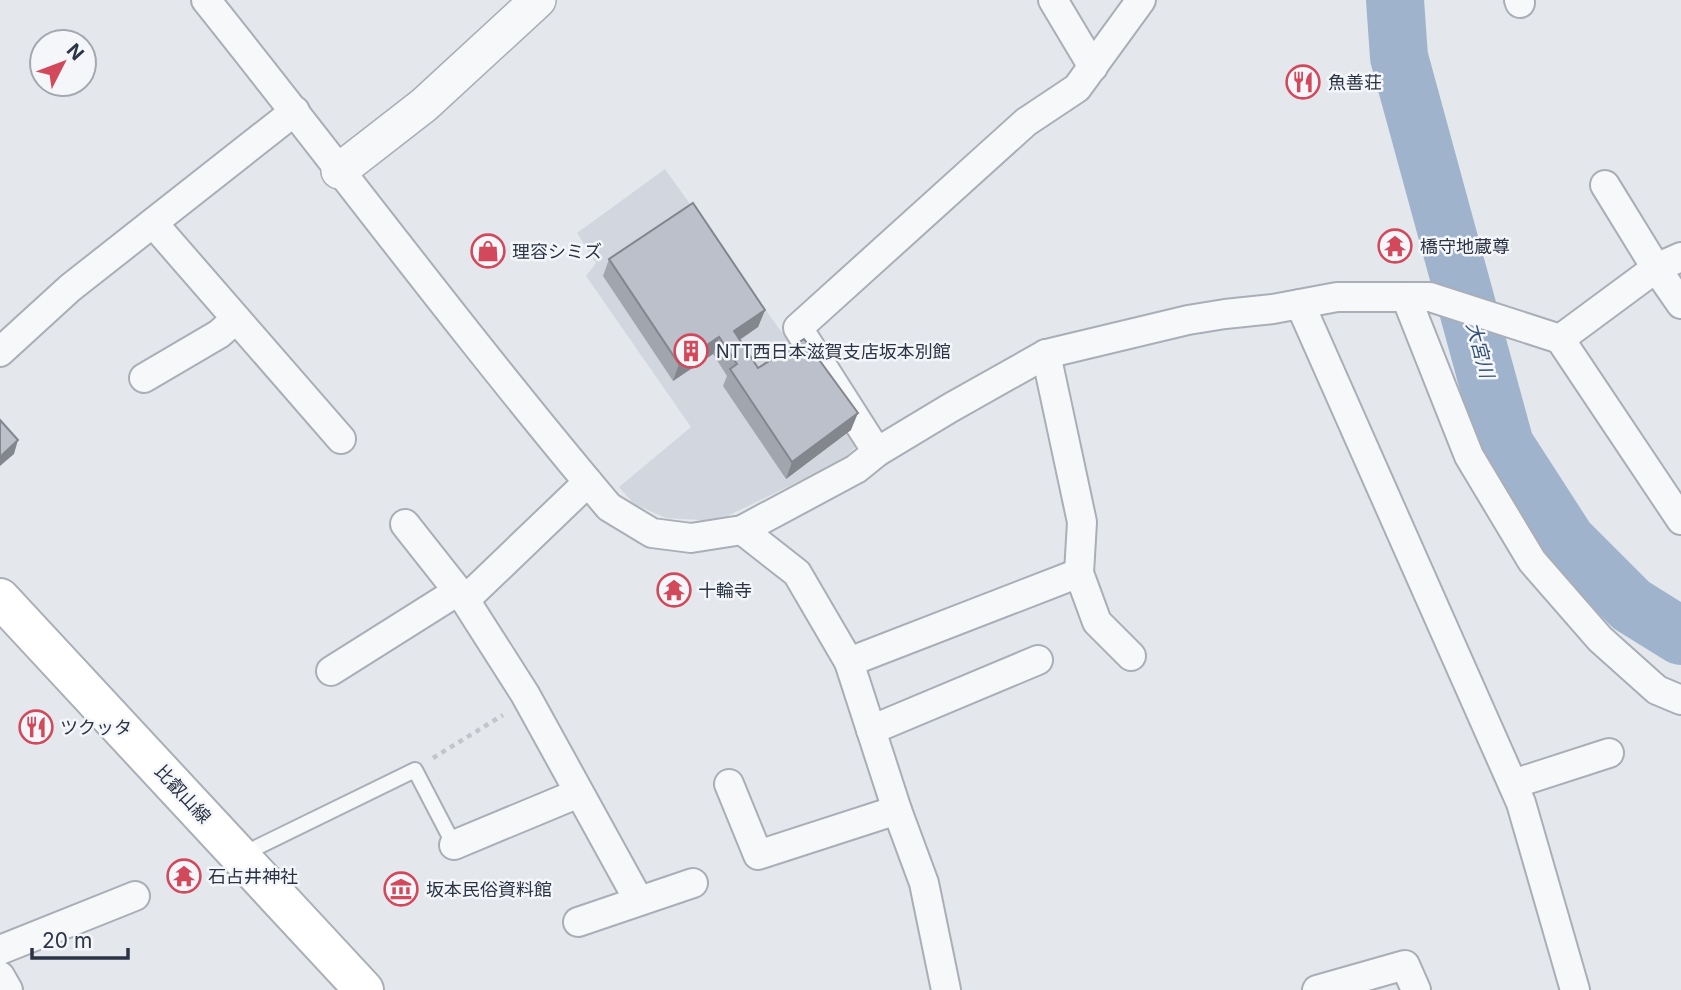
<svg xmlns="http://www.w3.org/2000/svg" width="1681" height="990" viewBox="0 0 1681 990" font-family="Inter,'Noto Sans JP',sans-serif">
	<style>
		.built { fill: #d2d6de }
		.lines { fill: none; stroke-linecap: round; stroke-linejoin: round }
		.river { stroke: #9fb4cc; stroke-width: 58 }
		.service-casing { stroke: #a9aeb7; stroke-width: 18 }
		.minor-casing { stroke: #a9aeb7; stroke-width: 32 }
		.tertiary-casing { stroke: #a9aeb7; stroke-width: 38 }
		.secondary-casing { stroke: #a9aeb7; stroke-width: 42 }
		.path { stroke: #c2c5cb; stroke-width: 4.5; stroke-dasharray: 5 5; stroke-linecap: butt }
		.service { stroke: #f7f8fa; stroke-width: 14 }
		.minor { stroke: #f7f8fa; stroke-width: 28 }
		.tertiary { stroke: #f7f8fa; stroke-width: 35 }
		.secondary { stroke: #fff; stroke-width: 38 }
		.wall { fill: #a1a5ae }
		.shaded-wall { fill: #83868d }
		.building { fill: #bbc0ca; stroke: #83868d; stroke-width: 2 }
		.labels { text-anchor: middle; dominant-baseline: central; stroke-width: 5; stroke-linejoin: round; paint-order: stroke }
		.poi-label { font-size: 18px; fill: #2b3445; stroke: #f4f6f9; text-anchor: start }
		.street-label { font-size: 18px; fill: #2b3445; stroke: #f4f6f9 }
		.water-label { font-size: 19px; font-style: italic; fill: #34527a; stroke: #f4f6f9 }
	</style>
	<rect width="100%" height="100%" fill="#e4e7ec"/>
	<path class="built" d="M665 169 860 442 843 460 717 521 666 518 634 504 619 487 691 427 586 276 596 263 577 233Z"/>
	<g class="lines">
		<path class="river" d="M1395 0 1399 57 1505 445 1567 541 1631 605 1681 636"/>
		<defs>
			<path id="service" d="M241 855 415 770 454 845"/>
			<g id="minor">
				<path d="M206 0C334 160 457 325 588 482L609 507 652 533 691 538 742 530 856 469 877 452 950 408 1046 354 1188 320 1225 314 1273 309 1337 297H1430L1560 339 1681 520"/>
				<path d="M1053 0 1093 67"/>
				<path d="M1519 0 1520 3"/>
				<path d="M1605 185 1656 268 1681 304"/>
				<path d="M153 223 341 439"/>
				<path d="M1406 297 1469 456 1532 561 1600 639 1657 690 1681 700"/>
				<path d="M1300 304 1521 803 1575 990"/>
				<path d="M1560 339 1656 268 1681 257"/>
				<path d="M0 352 70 288 295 111"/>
				<path d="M1046 354 1082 522 1079 573 1097 622 1131 656"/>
				<path d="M144 378 219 334 236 319"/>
				<path d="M877 452 798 328 1026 122 1077 88 1141 0"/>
				<path d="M405 524 465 600 525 694 639 901"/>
				<path d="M742 530 797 573 849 662 897 810 924 883 946 990"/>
				<path d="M465 600 588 482"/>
				<path d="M849 662 1079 573"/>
				<path d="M331 671 458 591"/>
				<path d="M871 730 1038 660"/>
				<path d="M729 784 758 855 897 810"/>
				<path d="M1513 784 1609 753"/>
				<path d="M454 845 579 793"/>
				<path d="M578 922 693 883"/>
				<path d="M0 950 135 896"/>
				<path d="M0 976 8 990"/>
				<path d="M1317 990 1405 965 1416 990"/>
			</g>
			<path id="tertiary" d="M339 171 424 105 538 0"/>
			<path id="secondary" d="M0 598 364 990"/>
		</defs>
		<use href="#service" class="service-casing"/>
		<use href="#minor" class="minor-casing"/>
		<use href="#tertiary" class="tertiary-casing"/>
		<use href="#secondary" class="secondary-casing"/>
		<path class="path" d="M433 758 503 715"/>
		<use href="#service" class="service"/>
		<use href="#minor" class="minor"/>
		<use href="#tertiary" class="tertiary"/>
		<use href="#secondary" class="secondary"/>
	</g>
	<path class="wall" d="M609 259 765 310 758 327 740 340 758 368 851 430 786 479 723 386 727 376 713 354 673 381 603 276Z"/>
	<g class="shaded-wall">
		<path d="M765 310 758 327 727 348 734 331Z"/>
		<path d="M719 337 713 354 673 381 679 364Z"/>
		<path d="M858 413 851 430 786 479 792 462Z"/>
		<path d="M18 440 14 454 0 466V457Z"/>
	</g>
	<g class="building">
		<path d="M693 203 765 310 734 331 758 368 804 339 858 413 792 462 730 369 737 364 719 337 679 364 609 259Z"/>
		<path d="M0 420 18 440 0 457Z"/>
	</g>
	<defs>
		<symbol id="restaurant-ring" viewBox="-11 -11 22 22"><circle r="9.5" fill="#f4f6f9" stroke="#d1495b" stroke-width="1.5"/><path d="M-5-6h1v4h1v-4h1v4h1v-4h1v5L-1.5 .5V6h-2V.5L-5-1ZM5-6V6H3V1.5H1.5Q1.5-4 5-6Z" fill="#d1495b"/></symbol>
		<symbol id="temple-ring" viewBox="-11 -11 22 22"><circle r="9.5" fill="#f4f6f9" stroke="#d1495b" stroke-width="1.5"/><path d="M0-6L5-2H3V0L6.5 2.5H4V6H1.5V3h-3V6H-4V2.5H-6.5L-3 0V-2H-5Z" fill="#d1495b"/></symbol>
		<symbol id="shop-ring" viewBox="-11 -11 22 22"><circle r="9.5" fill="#f4f6f9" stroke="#d1495b" stroke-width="1.5"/><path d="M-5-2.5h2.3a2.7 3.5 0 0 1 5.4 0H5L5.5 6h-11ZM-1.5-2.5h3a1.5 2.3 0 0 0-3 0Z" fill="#d1495b"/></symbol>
		<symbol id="building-ring" viewBox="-11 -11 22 22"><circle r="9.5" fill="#f4f6f9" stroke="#d1495b" stroke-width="1.5"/><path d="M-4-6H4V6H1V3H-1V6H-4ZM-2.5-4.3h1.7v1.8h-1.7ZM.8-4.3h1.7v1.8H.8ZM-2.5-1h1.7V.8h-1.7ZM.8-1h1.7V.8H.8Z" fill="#d1495b"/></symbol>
		<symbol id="museum-ring" viewBox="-11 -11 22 22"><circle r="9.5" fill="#f4f6f9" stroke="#d1495b" stroke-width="1.5"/><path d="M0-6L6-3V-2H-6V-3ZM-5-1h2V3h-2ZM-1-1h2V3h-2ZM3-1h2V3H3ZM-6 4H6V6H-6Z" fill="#d1495b"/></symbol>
	</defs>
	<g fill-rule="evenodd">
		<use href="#restaurant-ring" x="1284" y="63" width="38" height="38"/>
		<use href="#temple-ring" x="1376" y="227" width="38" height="38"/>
		<use href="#shop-ring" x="469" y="232" width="38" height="38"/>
		<use href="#building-ring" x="672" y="332" width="38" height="38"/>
		<use href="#temple-ring" x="655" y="571" width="38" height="38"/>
		<use href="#restaurant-ring" x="17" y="708" width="38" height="38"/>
		<use href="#temple-ring" x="165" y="857" width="38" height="38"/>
		<use href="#museum-ring" x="382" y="870" width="38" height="38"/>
	</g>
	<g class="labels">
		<g class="poi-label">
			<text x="1328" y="82">魚善荘</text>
			<text x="1420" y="246">橋守地蔵尊</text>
			<text x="512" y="251">理容シミズ</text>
			<text x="716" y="351">NTT西日本滋賀支店坂本別館</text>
			<text x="698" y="590">十輪寺</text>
			<text x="60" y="727">ツクッタ</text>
			<text x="208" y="876">石占井神社</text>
			<text x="426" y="889">坂本民俗資料館</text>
		</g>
		<g class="street-label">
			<text transform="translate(183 794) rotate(47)">比叡山線</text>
		</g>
		<g class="water-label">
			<text transform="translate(1480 350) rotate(75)">大宮川</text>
		</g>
	</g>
	<g transform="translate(63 63) rotate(48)"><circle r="33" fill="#f4f6f9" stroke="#a4a8b1" stroke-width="2"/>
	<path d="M0-5L12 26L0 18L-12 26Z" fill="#d1495b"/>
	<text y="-10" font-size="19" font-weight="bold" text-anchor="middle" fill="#2b3445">N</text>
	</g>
	<path d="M32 948v10h96v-10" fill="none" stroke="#2b3445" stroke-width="3.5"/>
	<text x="42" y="948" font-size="21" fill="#2b3445" stroke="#f4f6f9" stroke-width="5" paint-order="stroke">20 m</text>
</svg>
